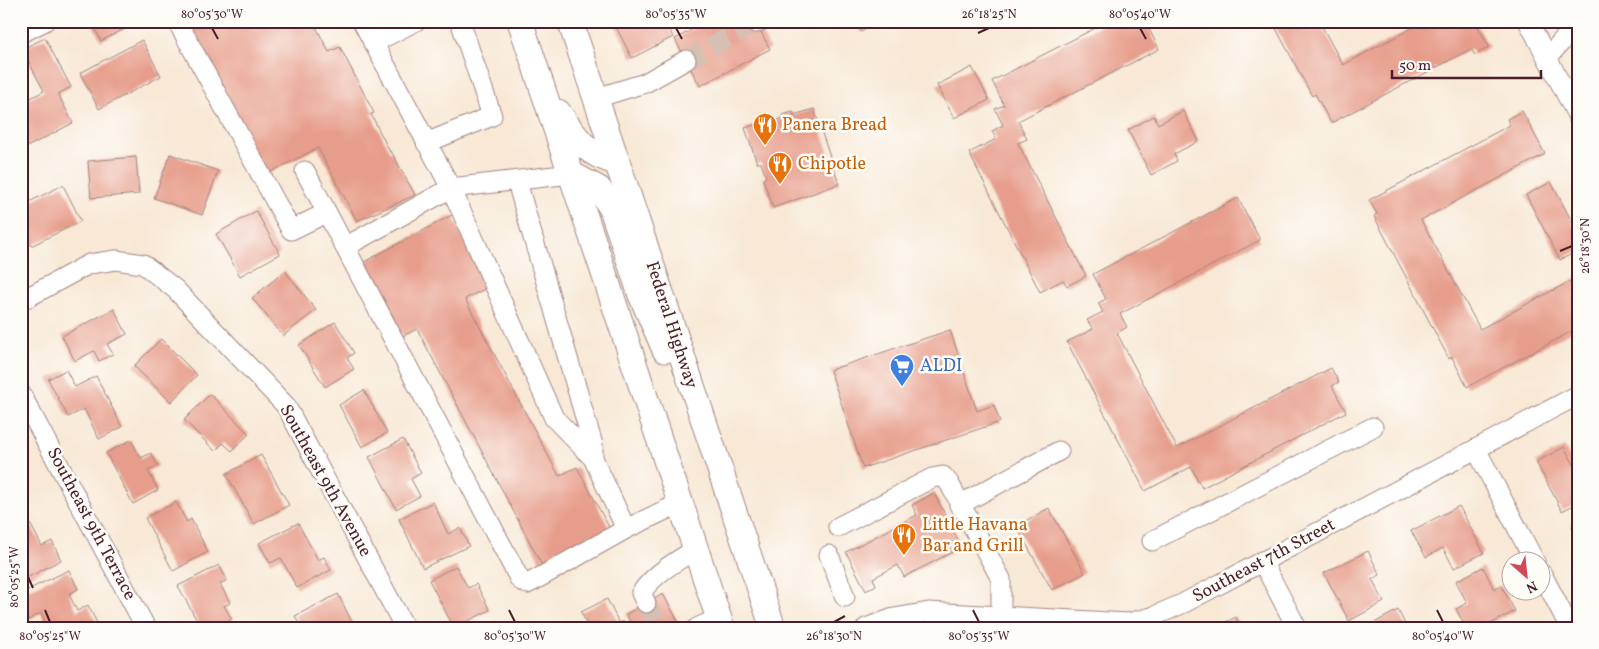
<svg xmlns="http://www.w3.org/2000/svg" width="1599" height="649" viewBox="0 0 1599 649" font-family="Vollkorn,serif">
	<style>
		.building { fill: #e79d8b }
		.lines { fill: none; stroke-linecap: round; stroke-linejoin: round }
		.minor-tunnel { stroke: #d5c0b3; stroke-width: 19; stroke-dasharray: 19 9; stroke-linecap: butt }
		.minor-casing { stroke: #a18480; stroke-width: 21 }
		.major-casing { stroke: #a18480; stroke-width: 27 }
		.minor { stroke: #fff; stroke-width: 19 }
		.major { stroke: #fff; stroke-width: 25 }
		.ticks { fill: none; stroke: #4a1f2b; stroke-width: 2 }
		.labels { text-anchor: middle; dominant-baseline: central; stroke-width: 5; stroke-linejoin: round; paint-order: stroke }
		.food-label { font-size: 18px; fill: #c56008; stroke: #fdfcf7; text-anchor: start }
		.street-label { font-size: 18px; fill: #4a1f2b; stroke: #fdfcf7 }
		.shop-label { font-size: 18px; fill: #366cbe; stroke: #fdfcf7; text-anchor: start }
		.neatline { fill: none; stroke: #4a1f2b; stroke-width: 2 }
		.ticks-label { font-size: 12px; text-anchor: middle; fill: #4a1f2b }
	</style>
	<rect width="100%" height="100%" fill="#fdfcf7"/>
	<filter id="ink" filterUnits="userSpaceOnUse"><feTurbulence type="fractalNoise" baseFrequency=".02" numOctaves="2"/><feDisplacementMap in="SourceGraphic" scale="10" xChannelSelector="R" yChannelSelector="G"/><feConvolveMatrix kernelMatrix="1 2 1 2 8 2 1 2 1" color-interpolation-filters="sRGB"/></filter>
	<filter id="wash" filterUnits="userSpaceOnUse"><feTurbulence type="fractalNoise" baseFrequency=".0096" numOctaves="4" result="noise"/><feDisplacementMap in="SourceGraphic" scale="20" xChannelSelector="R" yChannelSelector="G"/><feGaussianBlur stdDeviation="1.12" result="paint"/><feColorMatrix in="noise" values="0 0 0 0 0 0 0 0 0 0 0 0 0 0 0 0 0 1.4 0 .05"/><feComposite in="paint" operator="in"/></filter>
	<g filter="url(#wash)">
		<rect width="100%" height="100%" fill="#f8e8d5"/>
		<g id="blocks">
			<g class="building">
				<path d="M91 21H135L136 23 101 41Z"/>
				<path d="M180 21H323L316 27 329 52 340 47 374 113 371 114 390 152 391 151 415 195 357 221 318 148 263 176Z"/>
				<path d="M613 21H665L673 37 632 58Z"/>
				<path d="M708 21H755L770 49 700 86 675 39Z"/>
				<path d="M856 21H881L861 32Z"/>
				<path d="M1109 21H1145L1159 49 1018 121 1027 139 1018 143 1086 276 1067 286 1063 280 1040 292 969 153 996 139 992 131 1003 125 995 109 1004 105 992 81Z"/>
				<path d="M1272 21H1319L1343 65 1425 21H1475L1489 47 1475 55 1471 49 1331 123 1315 94 1312 96Z"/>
				<path d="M45 38 71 87 58 94 73 123 21 150V103L44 91 22 49Z"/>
				<path d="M142 40 161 76 99 109 80 73Z"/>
				<path d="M972 67 989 100 954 118 937 85Z"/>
				<path d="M814 109 839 184 773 208 763 179 766 177 761 163H757L745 128 772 119 773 122 783 118 782 115 793 112 794 115Z"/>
				<path d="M1183 111 1199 141 1174 154 1177 161 1151 175 1128 130 1154 116 1158 124Z"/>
				<path d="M1522 111 1545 154 1421 220 1480 329 1578 277V328L1467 387 1452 357 1449 359 1374 216 1377 214 1369 200 1510 125 1507 119Z"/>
				<path d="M170 154 218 171 202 215 154 198Z"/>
				<path d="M136 157 139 194 91 198 88 161Z"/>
				<path d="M1551 182 1578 233V251L1560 260 1526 195Z"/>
				<path d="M63 185 81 221 31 246 21 227V206Z"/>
				<path d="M1238 198 1260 240 1120 314 1127 327 1117 333 1177 448 1331 368 1339 382 1332 386 1346 412 1202 488 1191 467 1145 491 1067 342 1093 329 1087 320 1103 312 1098 303 1106 299 1093 274Z"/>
				<path d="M256 211 280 254 240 276 216 234Z"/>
				<path d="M452 215 490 286 465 299 559 476 577 467 612 533 544 569 417 329 403 336 364 262Z"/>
				<path d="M285 271 316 310 283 336 252 298Z"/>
				<path d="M114 309 127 334 107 344 113 354 99 361 94 351 75 361 62 336Z"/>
				<path d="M335 322 354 353 347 358 354 369 325 387 299 345Z"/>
				<path d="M950 330 977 411 994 405 1000 422 863 468 830 370Z"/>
				<path d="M161 339 197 375 171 402 134 366Z"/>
				<path d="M66 370 75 387 96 376 122 427 99 439 84 409 68 417 48 379Z"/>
				<path d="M364 390 387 433 362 447 339 405Z"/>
				<path d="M210 394 249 434 232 451 223 443 215 451 184 420Z"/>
				<path d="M403 439 421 473 411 479 420 496 396 509 369 457Z"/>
				<path d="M131 440 141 458 151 453 158 466 148 471 158 490 133 504 106 453Z"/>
				<path d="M1564 447 1578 471V503L1562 511 1536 462Z"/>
				<path d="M261 455 289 505 254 524 226 474Z"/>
				<path d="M934 493 962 547 904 577 898 565 873 578 876 585 866 591 846 552 917 515 912 505Z"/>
				<path d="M176 502 187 522 191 519 208 552 173 571 145 518Z"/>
				<path d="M433 502 448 534 460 528 469 546 423 568 399 519Z"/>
				<path d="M1459 506 1484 553 1454 568 1443 548 1426 557 1411 531Z"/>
				<path d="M1049 508 1085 573 1052 590 1016 526Z"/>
				<path d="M25 514 42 546 52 541 61 560 21 581V516Z"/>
				<path d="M1578 522V537L1572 526Z"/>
				<path d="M298 523 318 560 324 557 331 570 297 588 281 558 270 563 259 543Z"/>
				<path d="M1368 551 1380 575 1372 579 1384 602 1349 621 1324 573Z"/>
				<path d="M219 565 227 580 220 584 230 603 224 606 232 619 216 628H201L178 586Z"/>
				<path d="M456 566 468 588 476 584 490 610 454 628 429 580Z"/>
				<path d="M1483 567 1494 589 1501 585 1515 611 1483 628H1466L1456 609 1467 603 1456 581Z"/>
				<path d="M69 570 78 589 69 594 77 611 88 605 98 625 92 628H48L41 613 28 620 21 606V593Z"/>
				<path d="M338 594 355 628H301L295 616Z"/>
				<path d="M663 594 678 621 666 628H633L626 614Z"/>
				<path d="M607 599 619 623 623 621 627 628H589L581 612Z"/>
				<path d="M1398 610 1407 628H1365Z"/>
				<path d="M1236 617 1241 628H1214Z"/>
				<path d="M497 621 501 628H484Z"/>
			</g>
		</g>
	</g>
	<g filter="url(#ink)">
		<use href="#blocks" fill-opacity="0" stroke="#a18480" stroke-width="1"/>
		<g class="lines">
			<g class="minor-tunnel">
				<path d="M686 60 756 23"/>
				<path d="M646 603 659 628"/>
			</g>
			<defs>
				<g id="minor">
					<path d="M177 21 291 230 326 213"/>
					<path d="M362 21 451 188 571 174"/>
					<path d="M1528 21 1578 117"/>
					<path d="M756 23 760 21"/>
					<path d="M21 33 45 21"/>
					<path d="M373 43 416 21"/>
					<path d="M1547 58 1568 34 1578 28"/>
					<path d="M596 98 645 83 686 60"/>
					<path d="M426 143 492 116 460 21"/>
					<path d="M305 171 520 580 527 584 535 580 626 529 680 503"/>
					<path d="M517 182 593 445V458"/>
					<path d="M345 247 451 188 554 418 593 458 626 529"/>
					<path d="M21 301 89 264 116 260 143 264 175 289 286 406 405 628"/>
					<path d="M21 394 146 628"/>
					<path d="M1476 449 1535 562"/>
					<path d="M959 505 1059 451"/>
					<path d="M838 527 932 478 943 476 949 483 1001 579V616"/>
					<path d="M1152 541 1373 427"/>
					<path d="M829 555 845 597"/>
					<path d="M1262 561 1297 628"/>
					<path d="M1542 574 1570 628"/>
					<path d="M646 603 641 593C655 573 675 562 696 549"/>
					<path d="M697 628 719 618"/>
					<path d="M866 628 894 618 929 612 1128 623 1152 617 1184 603 1578 395"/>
				</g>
				<g id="major">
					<path d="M520 21 722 628"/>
					<path d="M570 21 773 628"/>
					<path d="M558 112C577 138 584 154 617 162"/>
					<path d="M571 174 599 189 612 209 641 295 665 350"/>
				</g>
			</defs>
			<use href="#minor" class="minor-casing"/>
			<use href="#major" class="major-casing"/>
			<use href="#minor" class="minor"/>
			<use href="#major" class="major"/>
		</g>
	</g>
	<path class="ticks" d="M212 28 218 39M676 28 682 39M1140 28 1146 39M978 33 989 28M1560 251 1572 246M28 577 33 588M45 610 50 622M509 610 515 622M973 610 979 622M1437 610 1443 622M834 622 845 616"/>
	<defs>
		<symbol id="restaurant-pin" viewBox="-11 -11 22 30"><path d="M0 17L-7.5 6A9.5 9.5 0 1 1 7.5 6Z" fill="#e8710a" stroke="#fdfcf7"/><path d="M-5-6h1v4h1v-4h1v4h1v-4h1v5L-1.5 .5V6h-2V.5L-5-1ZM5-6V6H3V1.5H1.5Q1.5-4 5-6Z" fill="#fff"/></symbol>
		<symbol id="supermarket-pin" viewBox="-11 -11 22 30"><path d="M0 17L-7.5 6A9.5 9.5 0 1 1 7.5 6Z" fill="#3f7fe0" stroke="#fdfcf7"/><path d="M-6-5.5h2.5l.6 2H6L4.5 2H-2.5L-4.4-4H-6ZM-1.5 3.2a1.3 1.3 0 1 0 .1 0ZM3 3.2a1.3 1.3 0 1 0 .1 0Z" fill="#fff"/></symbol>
	</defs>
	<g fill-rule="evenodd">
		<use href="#restaurant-pin" x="751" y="111" width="28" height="38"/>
		<use href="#restaurant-pin" x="766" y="150" width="28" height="38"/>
		<use href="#supermarket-pin" x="888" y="352" width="28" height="38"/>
		<use href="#restaurant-pin" x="890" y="521" width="28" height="38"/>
	</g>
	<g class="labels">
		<g class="food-label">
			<text x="782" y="125">Panera Bread</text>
			<text x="798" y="164">Chipotle</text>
			<text x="922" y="525">Little Havana<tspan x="922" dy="21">Bar and Grill</tspan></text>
		</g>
		<g class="street-label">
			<text transform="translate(671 325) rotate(72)">Federal Highway</text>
			<text transform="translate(325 481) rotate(61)">Southeast 9th Avenue</text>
			<text transform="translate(91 524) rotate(62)">Southeast 9th Terrace</text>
			<text transform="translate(1264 561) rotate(-28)">Southeast 7th Street</text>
		</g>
		<g class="shop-label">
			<text x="920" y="366">ALDI</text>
		</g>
	</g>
	<rect width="1599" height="649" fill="none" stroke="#fdfcf7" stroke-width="55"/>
	<g transform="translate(1526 576) rotate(153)"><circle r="24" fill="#fdfcf7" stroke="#b5a4a5"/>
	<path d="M0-4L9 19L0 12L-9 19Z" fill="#d1495b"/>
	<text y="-8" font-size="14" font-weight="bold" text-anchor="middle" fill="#4a1f2b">N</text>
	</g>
	<path d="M1392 70v8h149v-8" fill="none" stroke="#4a1f2b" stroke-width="2.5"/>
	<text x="1399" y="70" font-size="15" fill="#4a1f2b" stroke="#fdfcf7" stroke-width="4" paint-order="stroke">50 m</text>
	<rect x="28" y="28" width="1544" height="594" class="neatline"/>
	<g class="ticks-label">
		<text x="212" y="18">80°05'30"W</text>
		<text x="676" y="18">80°05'35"W</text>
		<text x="989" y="18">26°18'25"N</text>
		<text x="1140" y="18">80°05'40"W</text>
		<text transform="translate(1585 246) rotate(-90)" y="4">26°18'30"N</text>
		<text transform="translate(14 577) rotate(-90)" y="4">80°05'25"W</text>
		<text x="50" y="640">80°05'25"W</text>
		<text x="515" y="640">80°05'30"W</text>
		<text x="834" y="640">26°18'30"N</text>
		<text x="979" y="640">80°05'35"W</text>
		<text x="1443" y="640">80°05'40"W</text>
	</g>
</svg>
